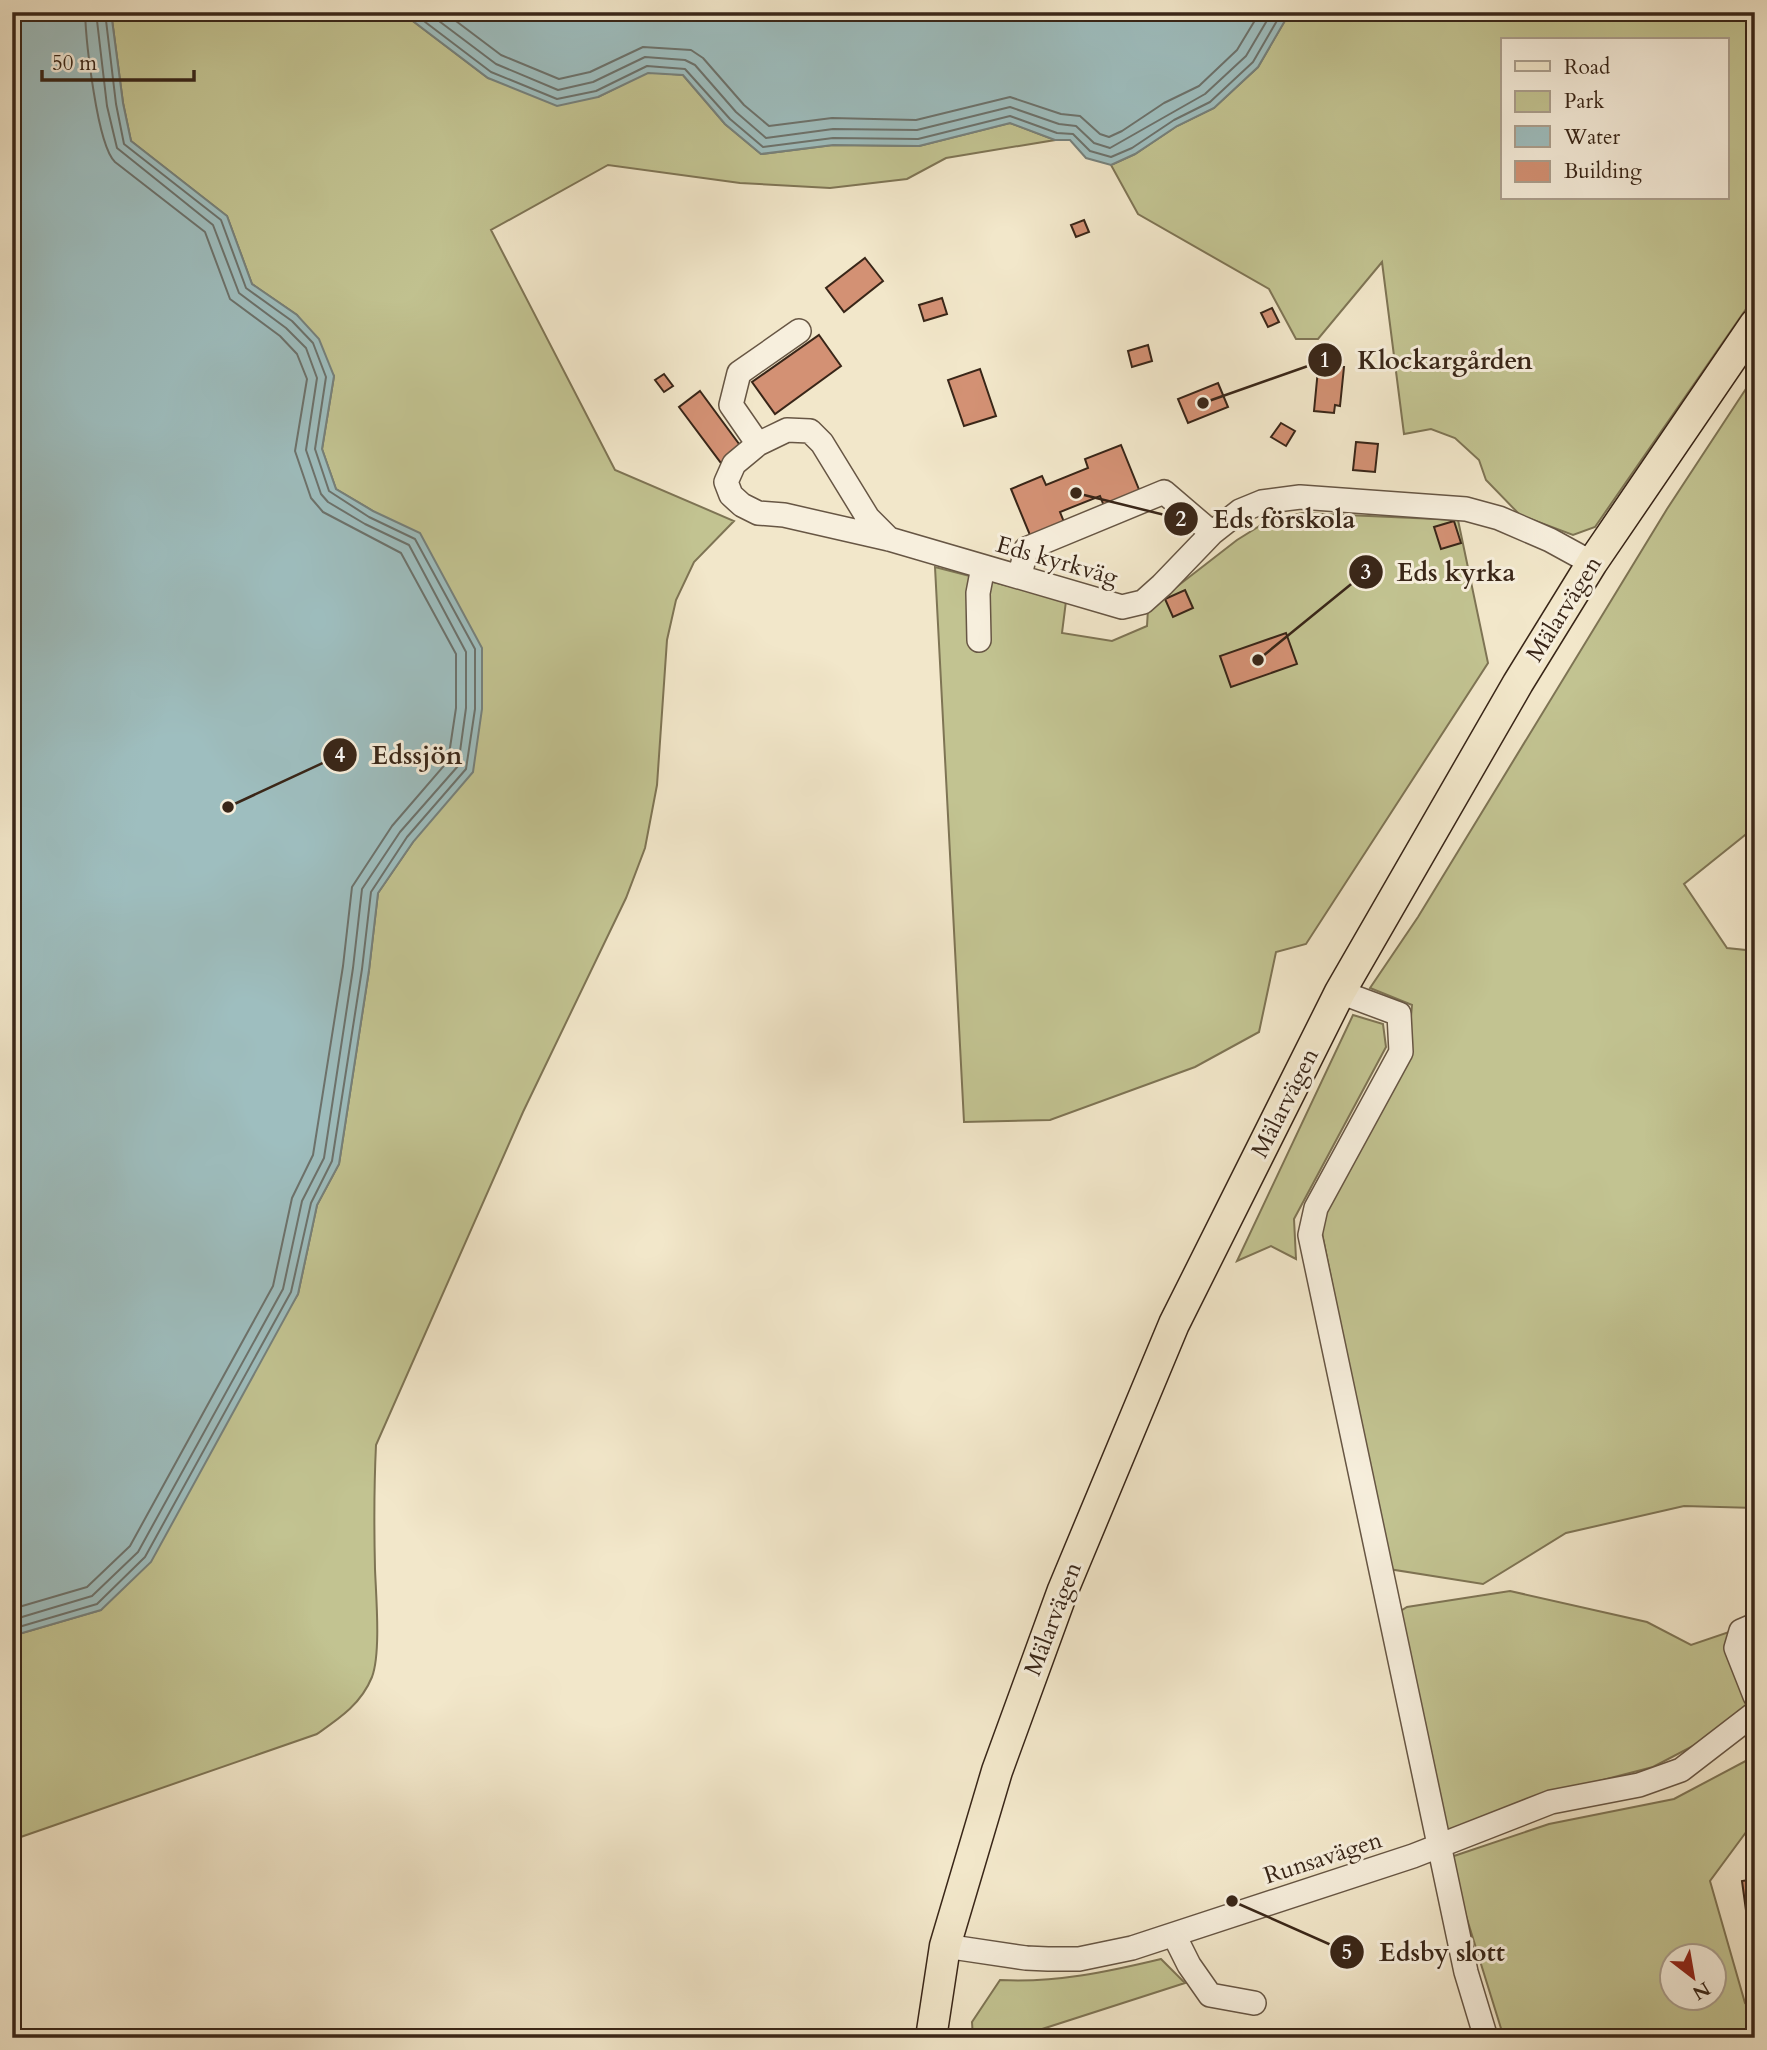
<svg xmlns="http://www.w3.org/2000/svg" width="1767" height="2050" font-family="Cardo,serif">
  <rect width="100%" height="100%" fill="#f2e7ca"/>
  <filter id="stains"><feTurbulence type="fractalNoise" baseFrequency=".00286" numOctaves="4"/><feColorMatrix values="0 0 0 0 .2 0 0 0 0 .09 0 0 0 0 .02 0 0 0 .5 -.17"/></filter>
  <radialGradient id="worn" r=".72"><stop offset=".6" stop-color="#630" stop-opacity="0"/><stop offset="1" stop-color="#630" stop-opacity=".3"/></radialGradient>
  <!-- green -->
  <path fill="#c2c391" stroke="#7e7454" stroke-width="2" fill-rule="evenodd" d="M111 12H401L488 78 598 97 648 72 683 75 725 124 761 154 833 145 919 146 1010 123 1055 140 946 158 907 179 830 188 740 183 608 165 491 230 615 470 734 521 694 562 676 600 667 640 657 785 645 848 626 898 523 1112 376 1445C374 1486 374 1527 375 1569 376 1596 381 1653 372 1677 361 1704 340 1718 317 1734L12 1840V1636L101 1610 298 1294 317 1205 339 1164 369 970 378 893 413 842 373 511 336 489 322 449 334 376 297 315 252 284 227 216 131 141 123 103Z
    M1290 12H1755V296L1595 527 1573 535 1520 515 1486 480 1479 460 1455 438 1431 429 1404 434 1382 262 1318 339H1296L1269 289 1138 214 1111 165 1135 154 1177 126 1214 108 1258 67ZM1503 40H1727V198H1503Z
    M1755 375V827L1684 884 1727 948 1755 951V1508L1684 1506 1566 1533 1483 1584 1389 1569 1320 1223 1408 1053 1412 1005 1370 988 1418 917 1667 509Z
    M1302 513 1458 520 1488 663 1306 944 1276 952 1259 1032 1195 1067 1050 1120 964 1122 935 567 1066 601 1062 633 1112 641 1147 626 1148 609 1237 540 1266 522Z
    M1353 1015 1383 1024 1386 1047 1294 1219 1296 1259 1271 1246 1237 1261Z
    M1510 1591 1647 1622 1691 1645 1729 1632 1750 1703 1714 1735 1653 1767 1560 1791 1442 1832 1399 1612 1407 1607Z
    M1755 1756V1820L1710 1881 1745 2003 1755 2014V2038H1504L1448 1858 1549 1824 1674 1799ZM1672 1955H1714V1997H1672Z
    M1161 1959 1185 1983 1036 2031 1038 2038H973L972 2022 1000 1980C1055 1983 1107 1972 1161 1959Z"/>
  <!-- water -->
  <path fill="#9ebebf" stroke="#76817c" stroke-width="2" d="M12 12H111L123 103 131 141 227 216 252 284 297 315 319 339 334 376 322 449 336 489 373 511 420 533 482 648V709L473 772 413 842 378 893 369 970 339 1164 317 1205 298 1294 151 1562 101 1610 12 1636Z
    M401 12H1290L1258 67 1214 108 1177 126 1135 154 1111 165 1086 158 1070 140H1055L1010 123 919 146 833 145 761 154 725 124 683 75 648 73 598 97 557 106 488 78Z"/>
  <g fill="none" stroke-linecap="round" stroke-linejoin="round">
    <!-- shore -->
    <path stroke="#6c726c" stroke-width="2" d="M412 12 491 72 557 99 596 91 647 66 685 69 730 119 763 147 833 138 918 139 1010 116 1057 133 1073 134 1090 151 1111 157 1132 148 1174 120 1210 102 1253 62 1282 12
      M427 12 496 64 558 90 593 82 645 57 685 60 695 65 736 112 766 138 833 129 917 130 1010 107 1059 124 1076 126 1094 143 1110 148 1205 94 1246 56 1272 12
      M444 12 501 55 559 79 590 72 643 47 691 50 703 58 744 105 769 126 832 118 916 120 1010 97 1061 114 1080 116 1100 134 1109 137 1122 131 1164 103 1199 86 1237 50 1260 12
      M12 1609 87 1587 130 1546 273 1286 292 1198 313 1155 343 966 352 887 392 826 448 761 456 708V654L401 553 323 512 311 498 295 451 307 379 297 354 280 336 230 299 205 232 115 162C97 145 86 41 85 12
      M12 1620 92 1596 138 1552 283 1289 302 1201 324 1158 353 968 362 889 400 832 458 766 466 708V652L409 545 365 524 328 502 321 494 306 450 317 378 306 348 286 328 239 293 213 225 117 148 107 106 96 12
      M12 1629 97 1604 145 1557 291 1292 311 1203 332 1161 362 969 371 892 407 837 466 769 475 709V649L415 539 369 517 329 491 315 449 326 377 313 343 292 321 246 288 221 220 124 144 116 104 105 12"/>
  </g>
  <!-- building -->
  <path fill="#d39174" stroke="#392618" stroke-width="2" d="M1084 220 1089 232 1076 237 1071 225Z
    M865 258 883 281 844 312 826 288Z
    M942 298 947 314 924 321 919 305Z
    M1272 308 1279 322 1268 327 1261 313Z
    M819 335 841 366 775 414 752 382Z
    M1148 345 1152 361 1132 367 1128 351Z
    M1319 359 1340 361 1339 367H1344L1340 406 1335 405 1334 413 1314 411Z
    M980 369 996 416 964 426 948 380Z
    M664 374 673 386 664 392 655 380Z
    M1218 383 1228 407 1188 423 1178 399Z
    M700 391 742 448 721 463 679 407Z
    M1281 423 1295 431 1286 446 1271 437Z
    M1356 442 1378 444 1375 472 1353 470Z
    M1121 445 1142 497 1106 511 1100 496 1060 512 1066 527 1032 540 1011 489 1042 476 1046 485 1088 468 1085 459Z
    M1454 521 1461 543 1441 549 1434 527Z
    M1185 590 1193 608 1173 617 1165 599Z
    M1286 633 1297 664 1231 687 1220 656Z
    M1755 1879V1924L1748 1925 1742 1881Z"/>
  <g fill="none" stroke-linecap="round" stroke-linejoin="round">
    <!-- minor casing -->
    <g stroke="#675644" stroke-width="26">
      <path id="minor" d="M758 444 731 405 739 373 799 331
        M889 539 868 518 822 443 810 431 787 430 758 444 734 464 726 482 731 495 742 505 758 513 784 515 889 539 1122 607 1143 602 1162 585 1212 533 1240 511 1262 502 1300 497 1466 509 1499 518 1550 540 1592 563
        M1020 576 1026 549 1164 492 1212 533
        M979 640 978 593 983 567
        M1340 992 1399 1014 1401 1052 1316 1208 1310 1235 1466 1972 1486 2038
        M1755 1625 1741 1631 1736 1648 1755 1696
        M1174 1935 1189 1965 1210 1995 1254 2003
        M945 1946 1026 1958 1048 1959H1079L1132 1948 1413 1856 1551 1802 1639 1785 1681 1770 1755 1713"/>
    </g>
    <!-- major casing -->
    <g stroke="#392618" stroke-width="33">
      <path id="major" d="M931 2038 945 1946 997 1771 1063 1590 1174 1324 1340 992 1518 683 1592 563 1755 324"/>
    </g>
    <!-- minor -->
    <use href="#minor" stroke="#f7efdd" stroke-width="23"/>
    <!-- major -->
    <use href="#major" stroke="#f2e7ca" stroke-width="30"/>
  </g>
  <g text-anchor="middle" dominant-baseline="central" stroke-width="6" stroke-linejoin="round" paint-order="stroke">
    <!-- street labels -->
    <g font-size="24" fill="#392618" stroke="#f7efdd">
      <text transform="translate(1057 561) rotate(16)">Eds kyrkväg</text>
      <text transform="translate(1564 609) rotate(-58)">Mälarvägen</text>
      <text transform="translate(1285 1103) rotate(-63)">Mälarvägen</text>
      <text transform="translate(1053 1619) rotate(-69)">Mälarvägen</text>
      <text transform="translate(1323 1858) rotate(-18)">Runsavägen</text>
    </g>
  </g>
  <!-- callouts -->
  <path fill="none" stroke="#392618" stroke-width="2.5" d="M1203 403L1325 360M1076 493L1181 519M1258 660L1366 572M228 807L340 755M1232 1901L1347 1952"/>
  <g fill="#392618" stroke="#f7efdd" stroke-width="2.5">
    <circle cx="1203" cy="403" r="7"/>
    <circle cx="1076" cy="493" r="7"/>
    <circle cx="1258" cy="660" r="7"/>
    <circle cx="228" cy="807" r="7"/>
    <circle cx="1232" cy="1901" r="7"/>
    <circle cx="1325" cy="360" r="18"/>
    <circle cx="1181" cy="519" r="18"/>
    <circle cx="1366" cy="572" r="18"/>
    <circle cx="340" cy="755" r="18"/>
    <circle cx="1347" cy="1952" r="18"/>
  </g>
  <g font-size="21" text-anchor="middle" font-weight="bold" fill="#fff">
    <text x="1325" y="367">1</text>
    <text x="1181" y="526">2</text>
    <text x="1366" y="579">3</text>
    <text x="340" y="762">4</text>
    <text x="1347" y="1959">5</text>
  </g>
  <g font-size="26" text-anchor="middle" font-weight="bold" fill="#392618" stroke="#f7efdd" stroke-width="6" stroke-linejoin="round" paint-order="stroke">
    <text x="1445" y="369">Klockargården</text>
    <text x="1284" y="528">Eds förskola</text>
    <text x="1456" y="581">Eds kyrka</text>
    <text x="417" y="764">Edssjön</text>
    <text x="1442" y="1961">Edsby slott</text>
  </g>
  <!-- margin -->
  <rect width="1767" height="2050" fill="none" stroke="#f2e7ca" stroke-width="42"/>
  <rect x="14" y="14" width="1739" height="2022" fill="none" stroke="#392618" stroke-width="3.5"/>
  <rect x="21" y="21" width="1725" height="2008" fill="none" stroke="#392618" stroke-width="2"/>
  <!-- legend -->
  <rect x="1501" y="38" width="228" height="161" fill="#f7efdd" stroke="#ab9f8e" stroke-width="2"/>
  <rect x="1515" y="61" width="35" height="10" fill="#f2e7ca" stroke="#ab9f8e" stroke-width="2"/>
  <text x="1564" y="74" font-size="21" fill="#392618">Road</text>
  <rect x="1515" y="91" width="35" height="21" fill="#c2c391" stroke="#ab9f8e" stroke-width="2"/>
  <text x="1564" y="108" font-size="21" fill="#392618">Park</text>
  <rect x="1515" y="126" width="35" height="21" fill="#9ebebf" stroke="#ab9f8e" stroke-width="2"/>
  <text x="1564" y="144" font-size="21" fill="#392618">Water</text>
  <rect x="1515" y="161" width="35" height="21" fill="#d39174" stroke="#ab9f8e" stroke-width="2"/>
  <text x="1564" y="178" font-size="21" fill="#392618">Building</text>
  <!-- north arrow -->
  <g transform="translate(1693 1977) rotate(149)"><circle r="33" fill="#f7efdd" stroke="#ab9f8e" stroke-width="2"/>
  <path d="M0-5L12 26L0 18L-12 26Z" fill="#8f2418"/>
  <text y="-10" font-size="19" font-weight="bold" text-anchor="middle" fill="#392618">N</text>
  </g>
  <!-- scale -->
  <path d="M42 70v10h152v-10" fill="none" stroke="#392618" stroke-width="3.5"/>
  <text x="52" y="70" font-size="21" fill="#392618" stroke="#f7efdd" stroke-width="5" paint-order="stroke">50 m</text>
  <rect width="100%" height="100%" filter="url(#stains)"/>
  <rect width="100%" height="100%" fill="url(#worn)"/>
</svg>
